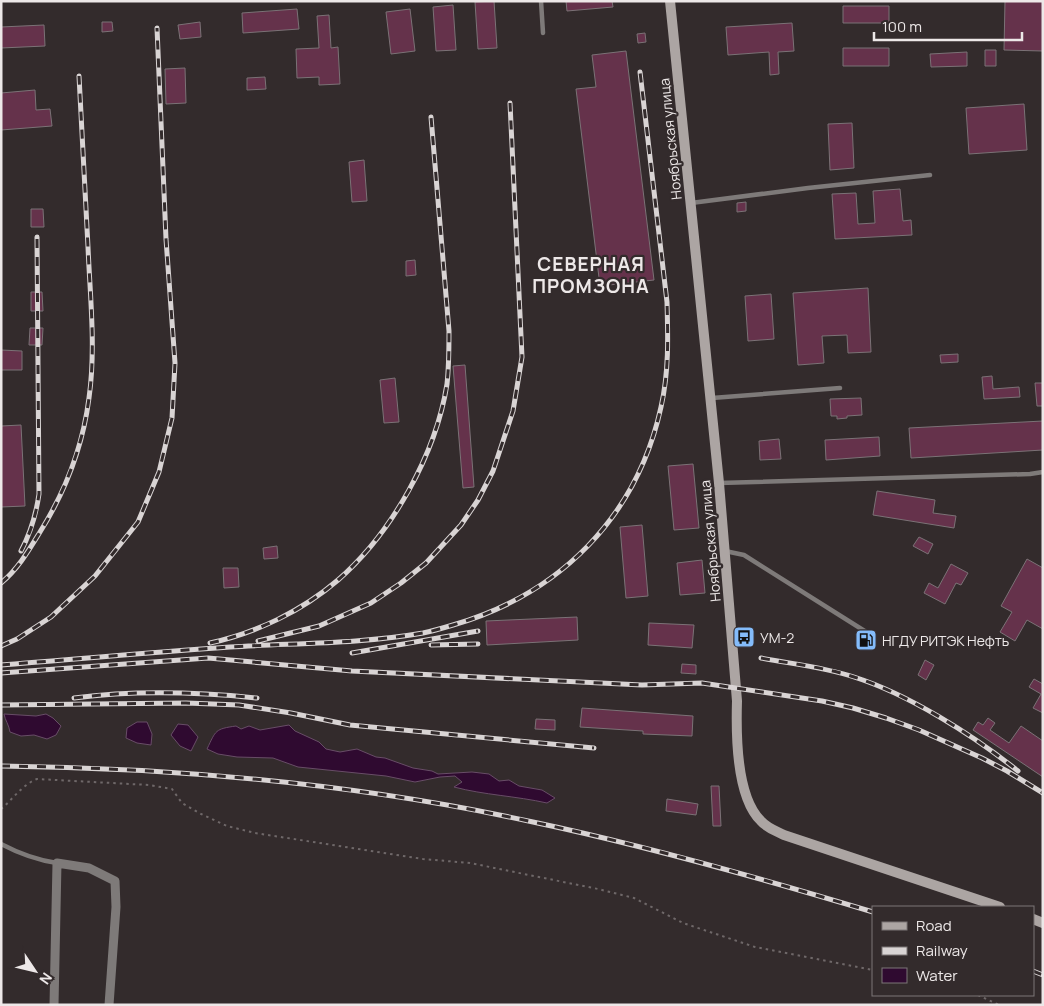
<svg xmlns="http://www.w3.org/2000/svg" width="1044" height="1006" font-family="Manrope,sans-serif">
  <rect width="100%" height="100%" fill="#332b2c"/>
  <!-- water -->
  <path fill="#2f0a30" stroke="#684d67" d="M4 714 36 716 46 714 53 718 61 726 56 735 47 739 34 735 21 736 10 732C9 725 5 720 4 714Z
    M137 722H147L152 734 151 745 137 743 126 738 127 728Z
    M178 724 188 725 198 737 191 751 180 746 171 735Z
    M289 725 295 731 319 742 326 749 340 752 357 749 376 757 385 758 413 768 432 771 438 774 472 772 489 774 499 781 509 780 519 786 542 790 555 798 547 803C516 796 484 795 454 787L462 782 455 776 440 777 415 782 386 776 298 767 273 758 237 757 218 754 207 749C216 730 215 729 236 726L241 729 249 726 260 730Z"/>
  <!-- building -->
  <path fill="#65324b" stroke="#7b7276" d="M494 1 497 48 478 49 475 2Z
    M566 1H612L613 7 567 11Z
    M1005 1H1043V51L1004 50Z
    M453 5 456 50 436 51 433 7Z
    M843 6H889V23H843Z
    M297 9 299 29 243 33 242 13Z
    M410 9 415 51 391 54 386 12Z
    M329 15 331 48 338 47 340 84 319 85V77L297 78 296 49 319 48 317 16Z
    M102 22H112L113 31 102 32Z
    M200 22 201 37 180 39 178 25Z
    M792 23 794 51 778 52 779 74 770 75 769 52 728 55 726 27Z
    M44 25 45 46 1 48V27Z
    M645 33 646 42 638 43 637 34Z
    M843 48H889V66H843Z
    M985 50H996V66H985Z
    M626 51 654 280 600 286 576 89 596 87 592 55Z
    M967 52V66L931 67 930 54Z
    M185 68 186 103 166 104 165 69Z
    M265 77 266 89 247 90V78Z
    M35 90 36 110 50 109 52 126 1 130V93Z
    M1024 104 1027 150 969 154 966 108Z
    M852 123 854 168 830 170 828 124Z
    M364 160 367 201 352 202 349 162Z
    M900 189 903 221 911 220 912 235 835 239 832 194 856 193 858 224 875 223 873 191Z
    M746 202V211L737 212V203Z
    M31 209H43L44 227H31Z
    M415 260 416 275 406 276V261Z
    M868 288 871 352 848 353 847 335 822 336 824 363 798 365 793 293Z
    M31 292H42L43 311H31Z
    M771 294 774 339 748 341 745 296Z
    M30 328H43L42 345H29Z
    M1 350 22 351V370H1Z
    M958 354V362L941 363 940 355Z
    M465 365 474 487 463 488 453 366Z
    M992 376 993 389 1019 387 1020 397 984 399 982 377Z
    M395 378 399 422 384 423 380 380Z
    M1035 383H1043V406H1037Z
    M861 398 862 415 847 416V418L837 419V416H831L830 399Z
    M1043 421V450L911 458 909 428Z
    M21 425 25 506 1 507V426Z
    M879 437 880 456 826 460 825 440Z
    M779 439 781 459 760 460 759 441Z
    M693 464 699 528 674 530 668 466Z
    M877 491 935 500 933 513 956 516 954 528 873 515Z
    M642 525 648 596 626 598 620 527Z
    M919 537 933 544 928 554 913 546Z
    M277 546 278 558 264 559 263 548Z
    M1027 559 1043 568V629L1027 620 1015 641 1000 632 1012 612 1001 606Z
    M702 560 705 593 680 595 677 563Z
    M951 564 968 573 961 585 956 583 945 604 924 593 929 583 938 588Z
    M223 568H238L239 587 224 588Z
    M577 617 578 640 487 645 486 621Z
    M649 623 694 625 692 648 648 645Z
    M925 660 934 665 926 680 918 675Z
    M682 664 696 665V674L681 673Z
    M1034 679 1043 684V713L1033 708 1041 694 1029 687Z
    M582 708 693 716 692 736 643 734V731L580 727Z
    M988 718 995 723 990 730 1009 743 1021 726 1043 741V777L973 730 978 722 983 725Z
    M536 719 555 720V730L535 729Z
    M711 786H719L721 826H713Z
    M667 799 698 804 696 815 666 811Z"/>
  <g fill="none" stroke-linecap="round" stroke-linejoin="round">
    <!-- path -->
    <path stroke="#6f6869" stroke-width="2" stroke-dasharray="2.5 4" stroke-linecap="butt" d="M1 809C13 799 22 785 37 779L149 785 172 789 182 803 201 814 227 826 255 833 423 859 470 863 598 889 634 898 683 923 755 947 873 970
      M978 995 999 1005"/>
    <!-- lane -->
    <path stroke="#7e7a79" stroke-width="4.5" d="M541 1 543 33
      M691 203 808 188 930 175
      M712 398 840 388
      M719 483 1030 474 1043 472
      M725 551 744 555 871 635
      M1 844C20 854 36 860 57 863"/>
    <!-- street -->
    <path stroke="#7e7a79" stroke-width="9" d="M54 1005 57 863 89 868 115 881 116 907 109 1005"/>
    <!-- secondary -->
    <path stroke="#aca5a3" stroke-width="10" d="M670 1 719 483 737 701C736 733 736 797 761 821 767 828 776 831 784 835L1000 907
      M1033 919 1043 923"/>
    <!-- rail casing -->
    <g stroke="#d9d4d4" stroke-width="5">
      <path id="rail" d="M21 551C31 532 36 515 39 494L37 237
        M1 583C18 569 29 550 40 532 65 492 83 445 89 398 96 348 90 296 88 247 85 190 82 133 79 76
        M258 641 319 626 371 603 401 583 426 563 461 525 478 500 493 471 513 411 522 357 510 103
        M210 643C256 633 302 611 338 580 392 533 436 454 447 384 449 366 449 348 449 331L431 117
        M431 645 478 644
        M1 646 17 639 51 617 95 576 138 522 159 472 172 418 175 363 166 239 157 28
        M352 653 478 631
        M761 658C792 664 824 667 854 677 908 694 973 735 1018 771
        M1 665C77 659 154 652 230 647 294 643 360 644 423 633 433 631 443 628 453 625 560 594 637 517 661 407 669 372 668 337 667 302L640 72
        M1 673 208 658 352 671 642 685 702 683 822 701 853 708 886 718 919 730 982 758 1007 771 1043 793
        M74 698C135 690 197 692 257 698
        M1 705 186 703 239 705 291 713 350 725 594 748
        M1 766C179 768 359 784 533 822 647 846 760 878 873 912
        M1033 971 1043 975"/>
    </g>
    <!-- rail -->
    <use href="#rail" stroke="#332b2c" stroke-width="3" stroke-dasharray="9" stroke-linecap="butt"/>
  </g>
  <!-- icons -->
  <defs>
    <g id="bus-square" transform="scale(1.125)"><rect x="-9" y="-9" width="18" height="18" rx="4" fill="#84bcfb" stroke="#332b2c"/><path d="M-5-6H5V4H4V6H2V4H-2V6H-4V4H-5ZM-3.5-4V0h7V-4ZM-3.5 1.2v1.5H-2V1.2ZM2 1.2v1.5H3.5V1.2Z" fill="#111"/></g>
    <g id="fuel-square" transform="scale(1.125)"><rect x="-9" y="-9" width="18" height="18" rx="4" fill="#84bcfb" stroke="#332b2c"/><path d="M-5.5-6h7V0h2V4h1.3V-2.5L3-4.5l.8-.8L6-3V5H2.5V1h-1V6h-7ZM-4.2-4.7v3.2H.2V-4.7Z" fill="#111"/></g>
  </defs>
  <g fill-rule="evenodd">
    <use href="#bus-square" x="744" y="637"/>
    <use href="#fuel-square" x="866" y="640"/>
  </g>
  <g text-anchor="middle" dominant-baseline="central" stroke-width="4.5" stroke-linejoin="round" paint-order="stroke">
    <!-- street labels -->
    <g font-size="14" fill="#ede8e8" stroke="#332b2c">
      <text transform="translate(670 139) rotate(-96)">Ноябрьская улица</text>
      <text transform="translate(710 541) rotate(-95)">Ноябрьская улица</text>
    </g>
    <!-- poi labels -->
    <g font-size="14" fill="#ede8e8" stroke="#332b2c" text-anchor="start">
      <text x="760" y="637">УМ-2</text>
      <text x="882" y="640">НГДУ РИТЭК Нефть</text>
    </g>
    <!-- district labels -->
    <g font-size="19" font-weight="bold" letter-spacing="1" fill="#ede8e8" stroke="#332b2c">
      <text x="591" y="264">СЕВЕРНАЯ<tspan x="591" dy="22">ПРОМЗОНА</tspan></text>
    </g>
  </g>
  <!-- border -->
  <rect width="1044" height="1006" fill="none" stroke="#ede8e8" stroke-width="5"/>
  <!-- legend -->
  <rect x="872" y="906" width="162" height="90" fill="#332b2c" stroke="#7d7777"/>
  <rect x="882" y="922" width="25" height="8" fill="#aca5a3" stroke="#7d7777"/>
  <text x="916" y="931" font-size="15" fill="#ede8e8">Road</text>
  <rect x="882" y="947" width="25" height="8" fill="#d9d4d4" stroke="#7d7777"/>
  <text x="916" y="956" font-size="15" fill="#ede8e8">Railway</text>
  <rect x="882" y="968" width="25" height="15" fill="#2f0a30" stroke="#7d7777"/>
  <text x="916" y="981" font-size="15" fill="#ede8e8">Water</text>
  <!-- north arrow -->
  <g transform="translate(35 971) rotate(125)" stroke="#332b2c" stroke-width="4" paint-order="stroke">
  <path d="M0-4L9 19L0 12L-9 19Z" fill="#ede8e8"/>
  <text y="-8" font-size="14" font-weight="bold" text-anchor="middle" fill="#ede8e8">N</text>
  </g>
  <!-- scale -->
  <path d="M874 32v8h148v-8" fill="none" stroke="#ede8e8" stroke-width="2.5"/>
  <text x="882" y="32" font-size="15" fill="#ede8e8" stroke="#332b2c" stroke-width="4" paint-order="stroke">100 m</text>
</svg>
